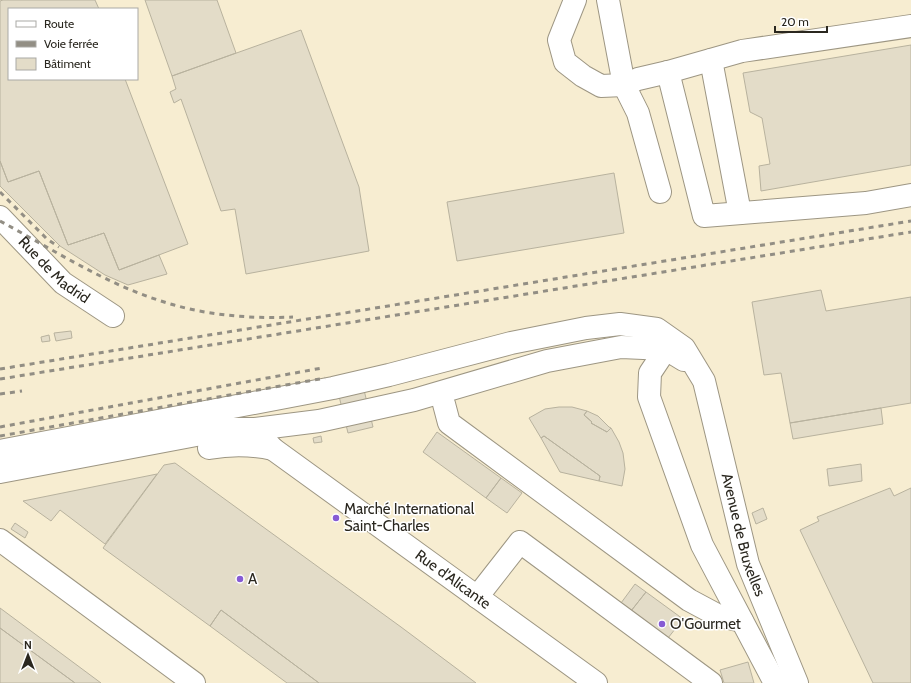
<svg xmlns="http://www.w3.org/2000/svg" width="911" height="683" font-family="Cabin,sans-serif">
  <rect width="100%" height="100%" fill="#fefaed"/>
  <!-- built -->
  <path fill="#f7edd1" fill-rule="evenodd" d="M0 0H911V683H0ZM9 9H137V79H9Z"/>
  <!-- building -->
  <path fill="#e3dcc8" stroke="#b8b29e" d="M3 0H95L99 9H9V79H125L188 244 119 270 104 233 68 245 39 171 8 182 0 161V1Z
    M145 0H217L236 53 172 76Z
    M301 30 359 187 369 251 246 274 235 209 221 211 181 99 174 103 170 92 176 89 172 76Z
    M911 45V165L761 191 759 166 770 164 762 118 750 112 743 73Z
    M0 161 8 182 39 171 68 245 104 233 119 270 159 255 167 274 128 285 105 275 60 246 0 186Z
    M614 173 624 233 457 261 447 202Z
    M821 290 826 311 911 297V403L790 423 781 373 764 375 752 302Z
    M71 331 72 338 56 341 54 333Z
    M49 335 50 341 42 342 41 337Z
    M364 390 373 427 348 433 339 396Z
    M559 407H572L587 411 584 415 592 422 591 423 607 432 611 428 619 442 623 453 625 469 622 486 599 481 600 476 544 436 541 438 529 418 545 409Z
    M881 408 883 424 793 439 790 423Z
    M587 411 598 416 609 427 611 428 607 432 591 423 592 422 584 415Z
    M437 432 501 478 486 498 423 452Z
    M321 436 322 442 314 443 313 438Z
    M544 436 600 476 599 481 560 472 541 438Z
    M175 463 401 627 476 683H319L221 610 210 626 103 548 164 465Z
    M861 464 862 481 829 486 827 469Z
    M157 474 105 544 60 510 51 521 23 501Z
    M501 478 522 493 507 513 486 498Z
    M890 488 894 496 911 488V683H873L800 530 819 521 817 517Z
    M763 508 767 519 756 524 752 513Z
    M15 523 28 532 25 538 11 529Z
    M635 584 646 592 631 611 621 603Z
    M646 592 683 619 668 638 631 611Z
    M0 608 101 683H75L0 628Z
    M221 610 319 683H287L210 626Z
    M0 628 75 683H0Z
    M748 662 754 683H724L720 670Z"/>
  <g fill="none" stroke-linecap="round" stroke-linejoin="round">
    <!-- minor casing -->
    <g stroke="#9d9683" stroke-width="24">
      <g id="minor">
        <path d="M575 0 559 40 565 62 583 76 601 86 624 85 638 79 668 72 742 51 911 26"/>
        <path d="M608 0 624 85 638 113 660 192"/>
        <path d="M711 60 740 213"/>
        <path d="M668 72 704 216 866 203 911 195"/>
        <path id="s1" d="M0 217 63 283 113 316"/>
        <path d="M666 349 650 373 649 397 702 545 775 683"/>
        <path d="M444 404 449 423 689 600 717 615 742 621"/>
        <path id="s2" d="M255 429 273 449 596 683"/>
        <path d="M209 448C231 444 250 444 273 449"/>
        <path id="s3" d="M0 451 333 388 389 375 511 343 586 328 620 324 657 329 684 348 704 381 748 564 797 683"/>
        <path d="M0 472 228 429H255L319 421 414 400 547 361 621 347 666 349 684 360"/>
        <path d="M0 540 194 683"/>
        <path d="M477 597 520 542 711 683"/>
      </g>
    </g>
    <!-- minor -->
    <use href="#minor" stroke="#fff" stroke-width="22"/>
    <!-- rail -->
    <path stroke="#928e84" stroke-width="3" stroke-dasharray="5 5" stroke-linecap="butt" d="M0 192 47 239 59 247
      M0 221C52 249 104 283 161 301 203 315 248 319 293 317
      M0 369 911 221
      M0 379 911 232
      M0 394 22 391
      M0 427 322 368
      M0 436 325 378"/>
  </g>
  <!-- markers -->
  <g fill="#865bd4" stroke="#fff" stroke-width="1.5">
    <circle cx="336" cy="518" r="4"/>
    <circle cx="240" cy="579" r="4"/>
    <circle cx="662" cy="624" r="4"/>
  </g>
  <g text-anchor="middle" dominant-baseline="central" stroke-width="3" stroke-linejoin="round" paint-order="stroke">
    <!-- street labels -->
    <g font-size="15" fill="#2a271f" stroke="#fff">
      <text stroke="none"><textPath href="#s1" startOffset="76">Rue de Madrid</textPath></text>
      <text stroke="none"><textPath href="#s3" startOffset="901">Avenue de Bruxelles</textPath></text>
      <text stroke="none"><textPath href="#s2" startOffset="249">Rue d'Alicante</textPath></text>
    </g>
    <!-- poi labels -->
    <g font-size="15" fill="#2a271f" stroke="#fff" text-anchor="start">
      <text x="344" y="509">Marché International<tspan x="344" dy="17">Saint-Charles</tspan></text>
      <text x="248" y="579">A</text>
      <text x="670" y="624">O'Gourmet</text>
    </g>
  </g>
  <!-- legend -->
  <rect x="8" y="8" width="130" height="72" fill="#ffffff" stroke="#aaa9a5"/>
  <rect x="16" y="21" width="20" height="6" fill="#ffffff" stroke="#aaa9a5"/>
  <text x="44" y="28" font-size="12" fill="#2a271f">Route</text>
  <rect x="16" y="41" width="20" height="6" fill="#928e84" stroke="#aaa9a5"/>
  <text x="44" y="48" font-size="12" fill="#2a271f">Voie ferrée</text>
  <rect x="16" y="58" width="20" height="12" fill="#e3dcc8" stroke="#aaa9a5"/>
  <text x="44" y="68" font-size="12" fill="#2a271f">Bâtiment</text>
  <!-- north arrow -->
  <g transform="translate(28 655)" stroke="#ffffff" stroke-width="3" paint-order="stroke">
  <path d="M0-3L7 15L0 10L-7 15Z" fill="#2a271f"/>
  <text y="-6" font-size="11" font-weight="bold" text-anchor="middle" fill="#2a271f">N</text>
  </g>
  <!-- scale -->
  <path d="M775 26v6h52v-6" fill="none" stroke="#2a271f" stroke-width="2"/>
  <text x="781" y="26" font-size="12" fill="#2a271f" stroke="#ffffff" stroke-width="3" paint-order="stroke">20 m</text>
</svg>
